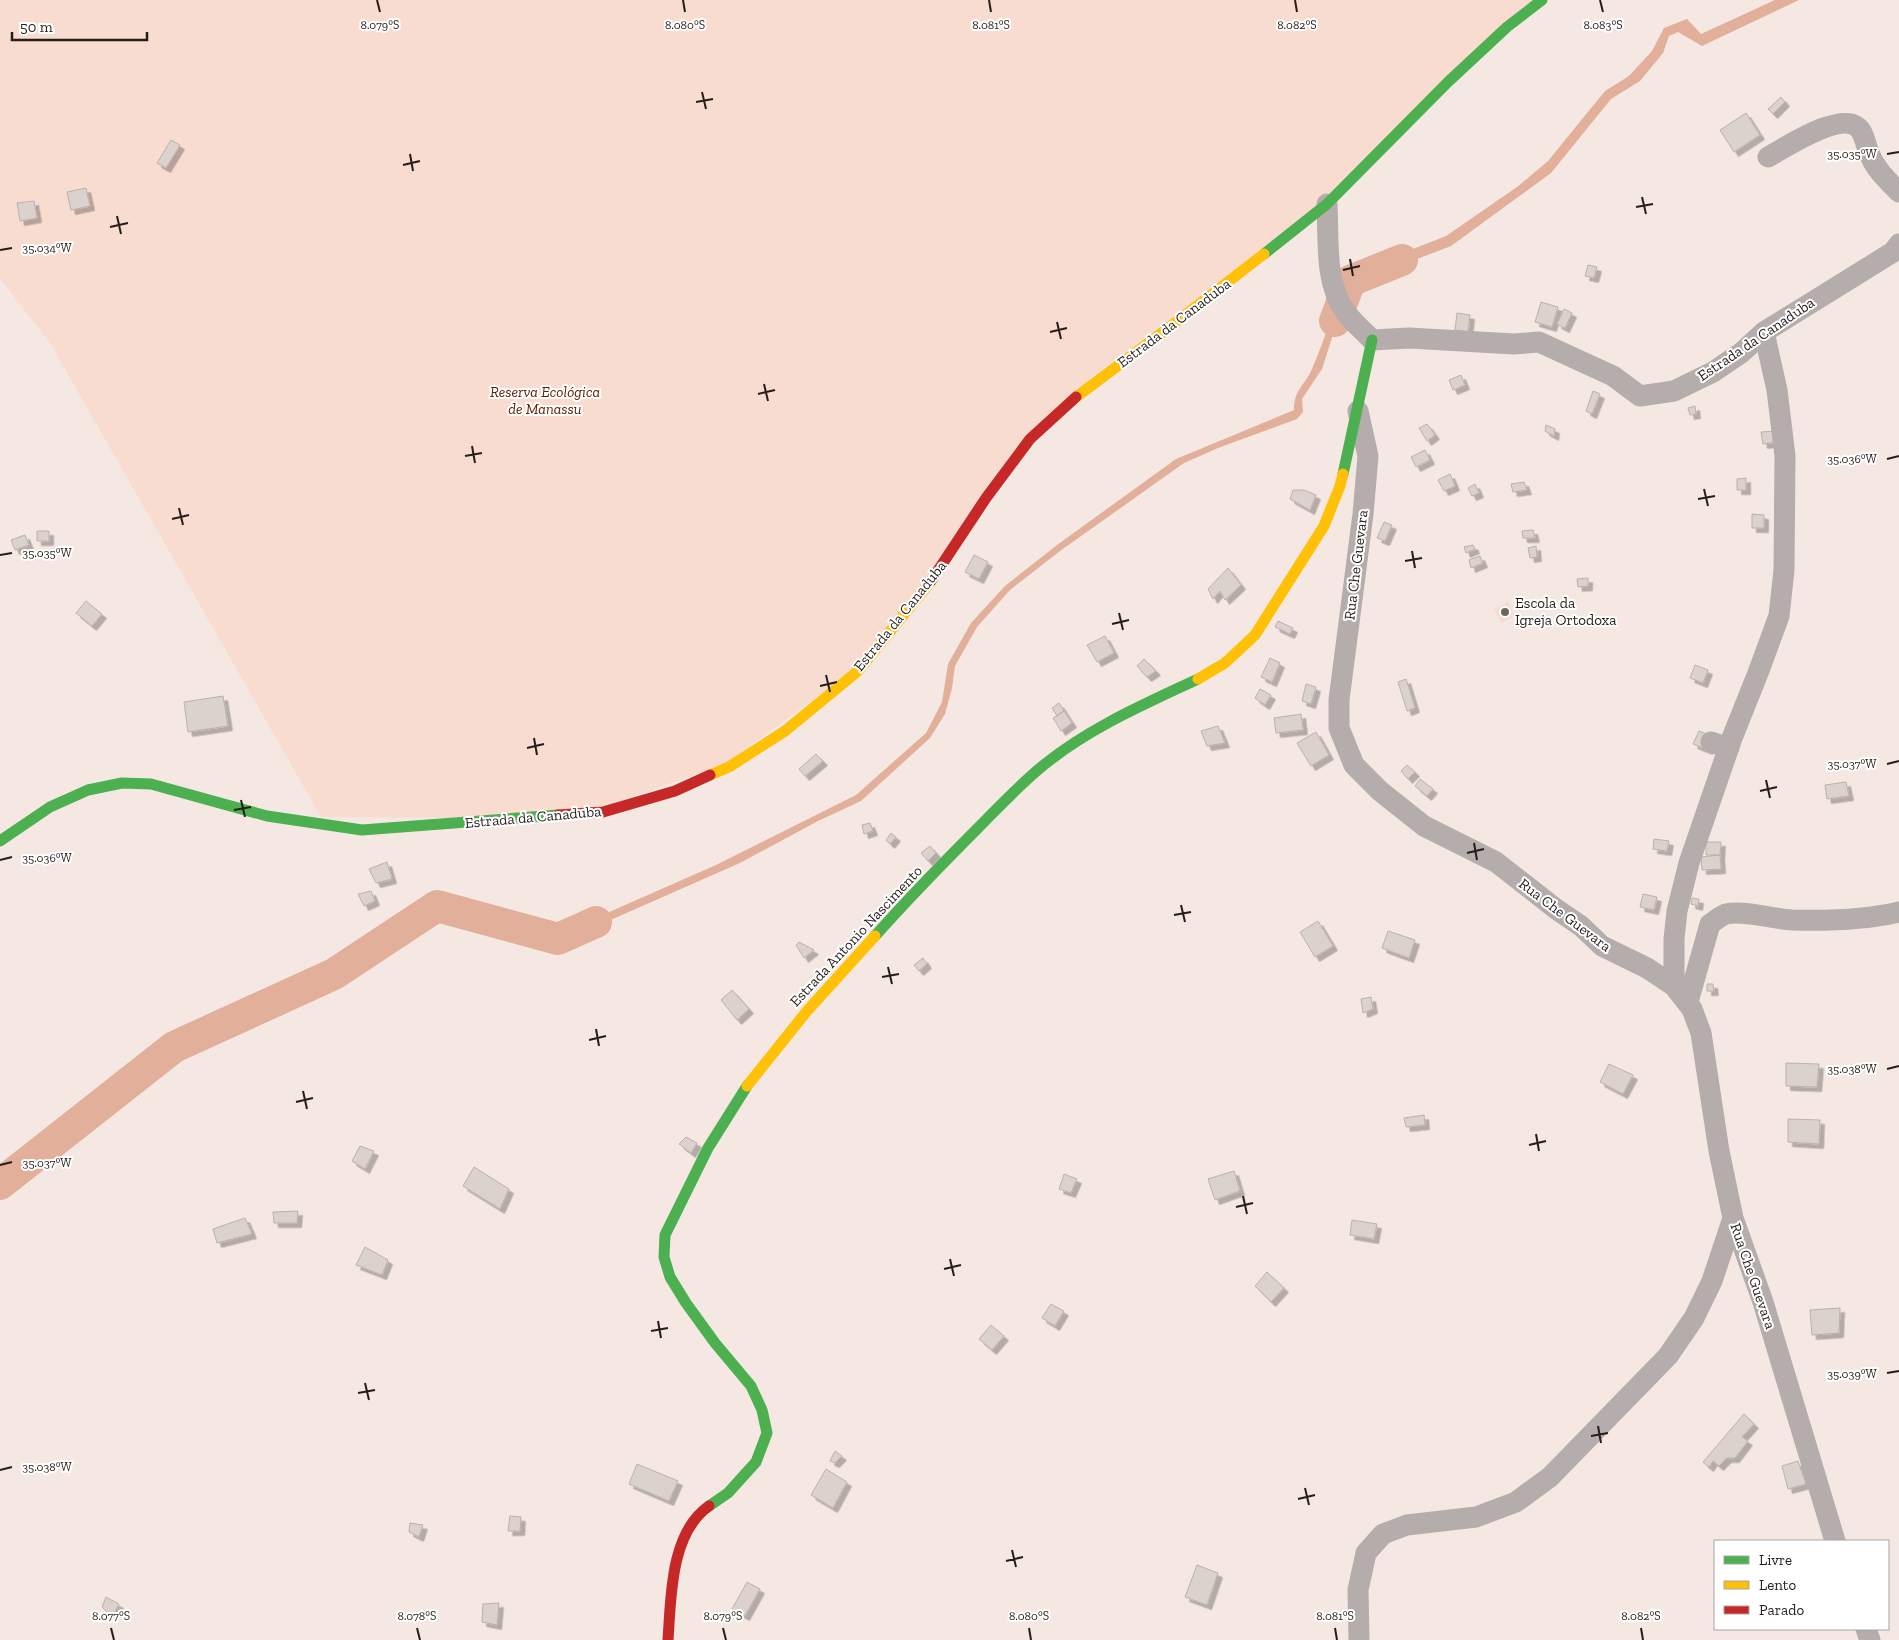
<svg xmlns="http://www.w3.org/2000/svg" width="1899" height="1640" font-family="'Zilla Slab',serif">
  <defs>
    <filter id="shadow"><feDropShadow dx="4.5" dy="4.5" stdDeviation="0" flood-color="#0004"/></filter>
  </defs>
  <rect width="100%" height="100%" fill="#f5e8e3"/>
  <!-- built -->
  <path fill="#f3dcd3" d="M1508 602 1515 616 1501 623 1494 609Z"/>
  <!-- green -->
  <path fill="#f9dcd0" d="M0 0H1536L1323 204 1076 389 852 671 725 764 603 807 468 818 321 817 50 343 0 279Z"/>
  <!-- water -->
  <path fill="#e1af9a" d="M1775 0H1799L1702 46 1678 32 1669 36 1663 53 1640 81 1611 99 1551 173 1451 246 1412 261 1364 284 1360 270 1446 236 1517 187 1548 161 1605 91 1629 76 1652 51 1664 28 1687 19 1701 34Z
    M1351 272V288L1339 316 1322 369 1302 399 1303 412 1297 419 1218 448 1184 463 1060 551 1010 590 977 627 955 666 952 688 945 714 930 738 861 801 818 821 740 863 556 944 557 935 716 865 856 795 926 733 942 702 948 664 971 623 1005 586 1057 545 1176 459 1294 410C1294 389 1304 387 1312 369 1326 337 1335 303 1351 272Z"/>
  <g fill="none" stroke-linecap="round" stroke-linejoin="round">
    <!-- river -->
    <path stroke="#e1af9a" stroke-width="32" d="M1335 321 1350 281 1402 260
      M0 1184 174 1047 334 974 437 906 558 939 596 922"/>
  </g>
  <!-- building -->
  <path fill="#dbd1cd" stroke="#bbb0ad" filter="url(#shadow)" d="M1781 97 1785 102 1773 114 1768 109Z
    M1746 113 1760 135 1734 152 1720 130Z
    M171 140 180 145 166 168 157 163Z
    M86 188 90 206 71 210 67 192Z
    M34 201 37 218 20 221 17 203Z
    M1588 265 1597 267 1594 278 1585 276Z
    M1541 302 1558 307 1552 327 1535 322Z
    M1564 309 1572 313 1565 328 1557 324Z
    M1457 313 1470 315 1468 332 1455 330Z
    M1461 375 1465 385 1453 390 1449 380Z
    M1593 391 1600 394 1592 414 1586 411Z
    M1695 406 1696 414 1690 415 1688 408Z
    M1427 424 1435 435 1427 441 1419 428Z
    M1546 425 1555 429 1554 436 1545 431Z
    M1776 431 1778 442 1763 444 1761 432Z
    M1425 450 1430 460 1416 467 1411 457Z
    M1450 474 1455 486 1444 491 1438 480Z
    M1746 478V490H1737V479Z
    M1524 482 1527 490 1513 492 1511 484Z
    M1475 484 1479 493 1472 496 1468 488Z
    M1293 490H1304L1316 495 1310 510 1290 499Z
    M1752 514 1764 515V528H1752Z
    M1384 522 1392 525 1385 541 1377 538Z
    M1533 530 1535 538H1523L1522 531Z
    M37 531H49V541H37Z
    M25 535 29 545 15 550 11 540Z
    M1473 545 1475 549 1466 553 1464 547Z
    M1536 546 1537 557 1530 558 1528 548Z
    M974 555 988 562 979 579 965 572Z
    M1480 556 1483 563 1471 568 1469 560Z
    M1228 568 1241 585 1225 600 1220 591 1213 599 1208 589Z
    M1588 578V586L1578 587 1577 579Z
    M86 601 102 614 92 626 76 613Z
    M1278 621 1293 628 1290 634 1275 627Z
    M1105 636 1114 653 1097 662 1087 645Z
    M1270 658 1280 663 1272 682 1261 677Z
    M1144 659 1156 671 1147 677 1137 666Z
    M1695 665 1708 670 1703 683 1690 678Z
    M1406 679 1415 708 1407 711 1398 682Z
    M1306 684 1316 687 1311 704 1302 701Z
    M1260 689 1271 695 1265 705 1255 698Z
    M223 696 228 726 188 732 184 702Z
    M1059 703 1064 711 1057 716 1052 708Z
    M1064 711 1072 723 1061 731 1053 718Z
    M1301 714 1303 730 1276 733 1274 718Z
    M1218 726 1225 743 1207 746 1201 731Z
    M1699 731 1714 737 1708 750 1693 744Z
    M1316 732 1329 755 1311 766 1297 743Z
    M816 754 823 761 805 776 799 769Z
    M1407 765 1415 772 1408 779 1401 771Z
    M1420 779 1433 789 1427 796 1415 786Z
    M1846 782 1849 796 1827 799 1825 785Z
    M870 823 873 831 864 834 862 825Z
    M891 833 896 837 890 844 886 840Z
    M1654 839 1669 841 1667 851 1653 849Z
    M1706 842H1721L1720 855H1706Z
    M930 846 936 853 928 861 921 853Z
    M1720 855 1721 869 1702 870 1701 857Z
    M387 862 392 879 376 883 369 869Z
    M371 891 375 901 364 906 358 894Z
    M1643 894 1657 897 1654 910 1640 907Z
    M1692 898 1699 899 1698 906 1691 904Z
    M1318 921 1333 946 1315 957 1300 932Z
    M1388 931 1415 940 1409 958 1382 948Z
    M799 942 814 950 804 958 796 945Z
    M923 958 927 964 919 971 914 965Z
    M1707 984H1713L1714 991H1707Z
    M732 990 749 1009 737 1020 721 1000Z
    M1371 997 1373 1009 1363 1013 1361 999Z
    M1786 1063 1819 1064 1817 1087 1786 1086Z
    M1609 1064 1633 1075 1623 1094 1600 1082Z
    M1424 1115 1425 1125 1406 1127 1404 1118Z
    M1788 1119 1820 1120 1819 1144 1788 1142Z
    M686 1137 697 1143 691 1153 679 1144Z
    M360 1146 374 1151 365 1169 352 1161Z
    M474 1167 509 1189 500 1209 463 1186Z
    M1234 1171 1240 1191 1215 1200 1208 1179Z
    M1064 1174 1077 1179 1071 1193 1059 1189Z
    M298 1211 297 1223H274L273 1212Z
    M245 1218 252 1234 217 1243 213 1229Z
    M1352 1220 1377 1224 1374 1239 1350 1235Z
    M365 1247 388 1260 382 1275 356 1265Z
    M1267 1272 1284 1288 1271 1302 1255 1286Z
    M1051 1304 1064 1311 1055 1326 1042 1318Z
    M1840 1308 1839 1333 1812 1335 1810 1310Z
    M991 1325 1004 1336 992 1350 979 1339Z
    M1744 1414 1754 1424 1742 1437 1748 1441 1735 1458H1727L1719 1466 1713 1461 1709 1467 1703 1462Z
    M835 1451 842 1456 835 1463 830 1461Z
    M1798 1461 1806 1484 1788 1489 1782 1466Z
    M637 1464 678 1481 669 1501 629 1484Z
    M826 1469 847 1482 833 1508 811 1495Z
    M510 1516 521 1517 520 1531H508Z
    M410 1523 423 1525 419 1537 409 1532Z
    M1197 1565 1218 1573 1207 1605 1185 1597Z
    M747 1582 760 1589 745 1616 732 1609Z
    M106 1597 119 1604 112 1617 102 1607Z
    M499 1603 497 1625 482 1622 483 1604Z"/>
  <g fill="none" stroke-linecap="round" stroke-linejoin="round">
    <!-- street -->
    <path stroke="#b4adac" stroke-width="21" d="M1768 157C1786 147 1846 107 1861 131 1865 138 1866 145 1869 153 1875 169 1887 180 1899 192
      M1327 204C1329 238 1324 282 1345 311 1352 322 1363 330 1372 340L1409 338 1514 344 1539 342 1613 376 1640 396 1674 391 1713 372 1741 353 1764 332 1893 252 1899 244
      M1358 411 1368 456 1363 514 1339 700V728L1354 765 1380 791 1424 826 1496 862 1556 909 1581 926 1602 946 1647 968 1674 986 1692 1009 1701 1033 1719 1151 1733 1218 1763 1302 1835 1541
      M1711 742 1729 748
      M1674 986V939L1677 911 1689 863 1732 738 1758 673 1779 616 1784 570 1785 456 1777 390 1764 332
      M1688 1002 1710 924C1715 921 1720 916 1726 914 1744 910 1773 919 1792 920 1826 921 1865 920 1899 912
      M1866 1629 1870 1640
      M1359 1640 1358 1590 1366 1553 1383 1534 1407 1525 1476 1517 1516 1502 1550 1477 1668 1356 1694 1318 1712 1281 1733 1218"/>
    <!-- fast -->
    <path stroke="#4caf50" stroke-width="11" d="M1264 254 1327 204 1448 82 1507 27 1542 0
      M1343 474 1372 340
      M0 841 50 807 88 790 122 783 151 784 267 816 362 830 558 815
      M875 936C908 899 942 864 977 829 999 807 1021 783 1045 764 1091 727 1145 704 1198 679
      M709 1506 728 1493 756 1462 767 1433 762 1410 751 1386 715 1343 686 1303 670 1277 664 1257 665 1235 708 1148 747 1086"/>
    <!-- slow -->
    <path stroke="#ffc107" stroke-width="11" d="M1076 397 1167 329 1264 254
      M1198 679 1225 663 1255 635 1324 526 1340 486 1343 474
      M710 775 729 767 785 731 858 671 931 581
      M747 1086 807 1011 875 936"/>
    <!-- jam -->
    <path stroke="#c62828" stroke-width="11" d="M931 581 986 498 1030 439 1076 397
      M558 815 603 812 675 791 710 775
      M668 1640C671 1598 670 1533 709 1506"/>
  </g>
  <!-- ticks -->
  <path fill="none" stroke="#251d19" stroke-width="2" d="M377 0 380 12M683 0 685 12M989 0 991 12M1295 0 1297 12M1600 0 1603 12M702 92 706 109M696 102 713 99M410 154 413 171M1887 154 1899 152M403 165 420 161M1642 197 1646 214M1636 207 1653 204M117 216 121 234M110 227 128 223M0 250 12 248M1350 259 1353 276M1343 270 1360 266M1057 322 1061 339M1050 332 1067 328M764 384 768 401M758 394 775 390M472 446 475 463M465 456 482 453M1887 459 1899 456M1704 489 1708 506M1698 499 1715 496M179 508 183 525M172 519 189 515M1412 551 1415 568M0 555 12 553M1405 561 1422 558M1119 613 1123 630M1112 624 1129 620M826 675 830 692M820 686 837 682M534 738 537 755M527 748 544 744M1887 764 1899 761M1766 780 1770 798M1760 791 1777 787M241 800 245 817M234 810 251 807M1474 843 1477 860M1467 853 1484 849M0 860 12 857M1181 905 1185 922M1174 915 1191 912M888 967 892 984M882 977 899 974M596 1029 599 1046M589 1040 606 1036M1887 1069 1899 1066M303 1091 307 1109M296 1102 313 1098M1536 1134 1539 1151M1529 1145 1546 1141M0 1165 12 1162M1243 1196 1247 1214M1236 1207 1253 1203M950 1259 954 1276M944 1269 961 1265M658 1321 661 1338M651 1331 668 1328M1887 1373 1899 1371M365 1383 369 1400M358 1393 375 1390M1598 1426 1601 1443M1591 1436 1608 1433M0 1470 12 1467M1305 1488 1309 1505M1298 1499 1315 1495M1012 1550 1016 1567M1006 1561 1023 1557M111 1628 114 1640M417 1628 420 1640M723 1628 726 1640M1029 1628 1031 1640M1335 1628 1337 1640M1641 1628 1643 1640"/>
  <!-- markers -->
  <circle fill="#6e6460" stroke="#fff" stroke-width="2" cx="1505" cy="612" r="5"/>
  <g text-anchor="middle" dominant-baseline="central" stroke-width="4" stroke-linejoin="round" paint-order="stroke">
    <!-- street labels -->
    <g font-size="15" fill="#251d19" stroke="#fff">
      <text transform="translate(1174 323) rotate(-37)">Estrada da Canaduba</text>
      <text transform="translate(1756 339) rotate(-34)">Estrada da Canaduba</text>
      <text transform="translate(1356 565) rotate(-83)">Rua Che Guevara</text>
      <text transform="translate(900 616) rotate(-51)">Estrada da Canaduba</text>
      <text transform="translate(533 817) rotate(-5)">Estrada da Canaduba</text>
      <text transform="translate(1565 915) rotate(37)">Rua Che Guevara</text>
      <text transform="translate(856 936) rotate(-47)">Estrada Antonio Nascimento</text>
      <text transform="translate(1753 1276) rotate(71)">Rua Che Guevara</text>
    </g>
    <!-- park labels -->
    <g font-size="15" font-style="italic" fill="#5c2101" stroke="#fff">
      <text x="545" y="392">Reserva Ecológica<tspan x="545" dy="17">de Manassu</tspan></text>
    </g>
    <!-- poi labels -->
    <g font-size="15" fill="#251d19" stroke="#fff" text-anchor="start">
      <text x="1515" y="603">Escola da<tspan x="1515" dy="17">Igreja Ortodoxa</tspan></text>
    </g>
  </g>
  <g font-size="12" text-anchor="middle" fill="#251d19" stroke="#fff" stroke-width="4" stroke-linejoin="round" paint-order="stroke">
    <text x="380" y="29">8.079°S</text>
    <text x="685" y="29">8.080°S</text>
    <text x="991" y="29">8.081°S</text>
    <text x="1297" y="29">8.082°S</text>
    <text x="1603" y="29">8.083°S</text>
    <text x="1852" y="158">35.035°W</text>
    <text x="47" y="252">35.034°W</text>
    <text x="1852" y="463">35.036°W</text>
    <text x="47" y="557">35.035°W</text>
    <text x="1852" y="768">35.037°W</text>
    <text x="47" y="862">35.036°W</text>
    <text x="1852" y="1073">35.038°W</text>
    <text x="47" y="1167">35.037°W</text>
    <text x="1852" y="1378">35.039°W</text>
    <text x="47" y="1471">35.038°W</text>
    <text x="111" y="1620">8.077°S</text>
    <text x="417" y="1620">8.078°S</text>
    <text x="723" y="1620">8.079°S</text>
    <text x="1029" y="1620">8.080°S</text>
    <text x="1335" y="1620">8.081°S</text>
    <text x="1641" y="1620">8.082°S</text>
  </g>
  <!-- legend -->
  <rect x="1714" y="1540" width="175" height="90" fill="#ffffff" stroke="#a8a5a3"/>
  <rect x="1724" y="1556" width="25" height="8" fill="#4caf50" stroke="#a8a5a3"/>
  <text x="1759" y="1565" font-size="15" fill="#251d19">Livre</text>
  <rect x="1724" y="1581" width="25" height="8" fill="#ffc107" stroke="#a8a5a3"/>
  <text x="1759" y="1590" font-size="15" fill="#251d19">Lento</text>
  <rect x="1724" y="1606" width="25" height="8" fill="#c62828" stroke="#a8a5a3"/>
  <text x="1759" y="1615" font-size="15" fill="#251d19">Parado</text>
  <!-- scale -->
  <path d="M12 32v8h135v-8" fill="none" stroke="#251d19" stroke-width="2.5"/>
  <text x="20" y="32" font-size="15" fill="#251d19" stroke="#ffffff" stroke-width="4" paint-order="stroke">50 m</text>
</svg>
